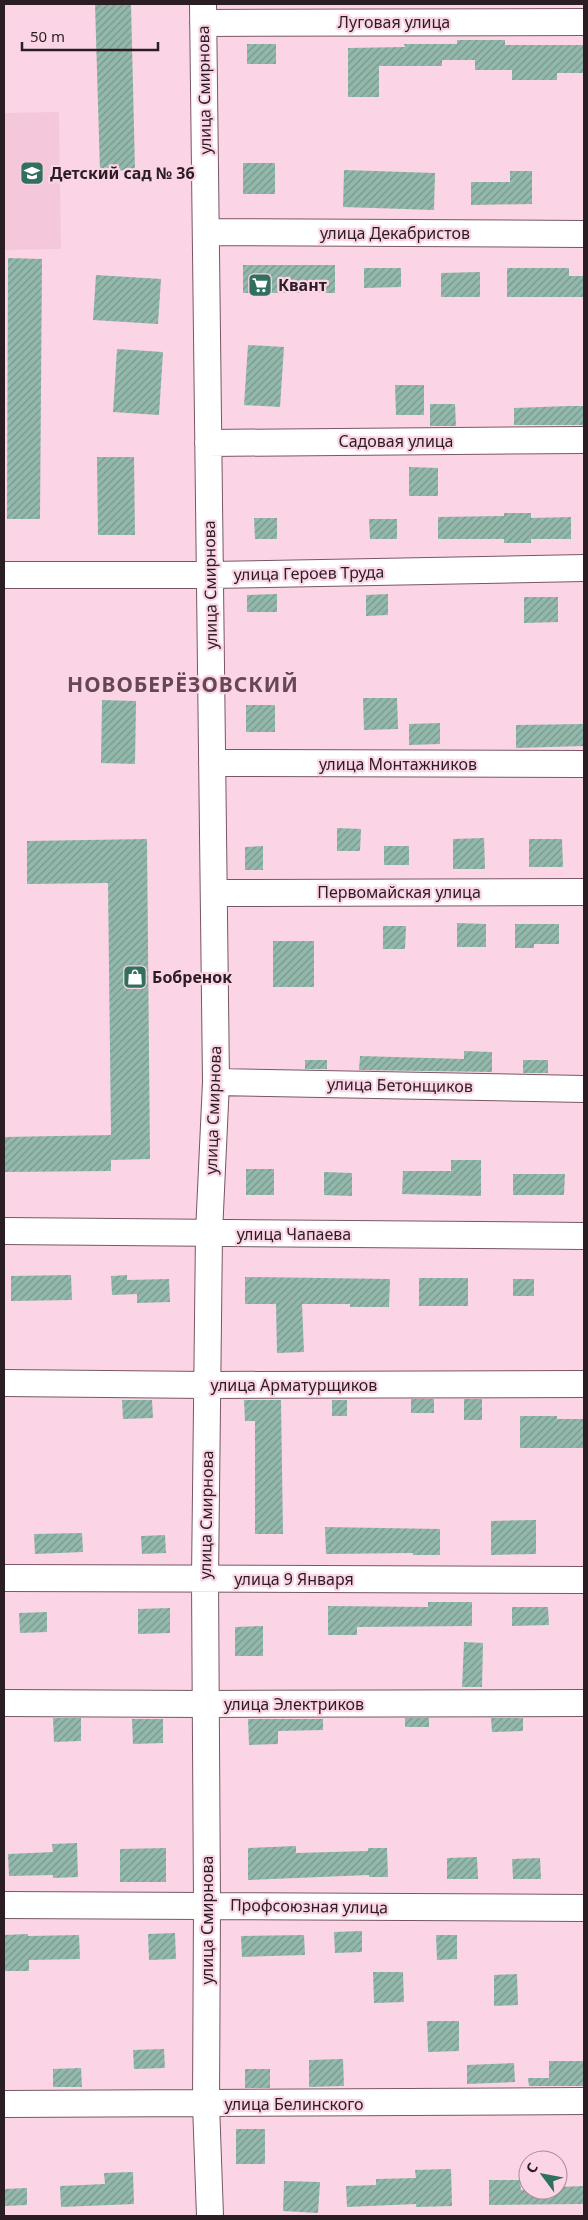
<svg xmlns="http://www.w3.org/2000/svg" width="588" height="2220" font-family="'Noto Sans',sans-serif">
  <defs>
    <pattern id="building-hatch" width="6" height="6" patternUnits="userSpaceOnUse" patternTransform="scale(1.25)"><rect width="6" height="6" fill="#93b9ac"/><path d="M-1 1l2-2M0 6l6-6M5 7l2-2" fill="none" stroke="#78968c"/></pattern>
  </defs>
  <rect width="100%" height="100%" fill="#fbd5e5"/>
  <!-- built -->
  <path fill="#f4c7db" d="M59 112 61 249 4 250V113Z"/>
  <!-- building -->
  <path fill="url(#building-hatch)" d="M95 4H131L135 170 100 171Z
    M457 40H505V45H584V73H557V80H512V70H475V60H442V66H379V97H348V48L405 47 404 44H457Z
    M247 44H276V64H247Z
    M243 163H275V194H243Z
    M344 170 435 173 434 210 343 207Z
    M510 171H532V204L471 205V182H510Z
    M8 258 42 259 40 519H7Z
    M243 265H335V293H243Z
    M364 268H401V287L364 288Z
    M507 268H569V276H584V297H507Z
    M480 272V297H441V273Z
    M96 275 161 279 158 324 93 320Z
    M248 345 284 347 280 407 244 405Z
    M117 349 163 352 159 415 113 412Z
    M395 385H424V415H396Z
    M430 404H455L456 426H430Z
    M569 406H584V425H514V408Z
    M97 457H134L135 535H98Z
    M409 467 438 468V496H409Z
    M504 513H531V518L571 517V539H531V543H504V539H438V517L504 516Z
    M254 518H277V539H255Z
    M369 519H397V539H370Z
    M277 594V612H247V595Z
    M388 594V615L366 616V595Z
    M524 597H558V622L524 623Z
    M363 698H397L398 729 364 730Z
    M102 700 136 701 135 764 101 763Z
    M246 705H275V732H246Z
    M440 723V744L409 745V724Z
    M584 724V746L516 748V725Z
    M337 828 361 829 360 851H337Z
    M484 838 485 869H453V839Z
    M147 839 150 1159 111 1160V1171L4 1172V1137L111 1135 108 883 27 884V841Z
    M529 839H562L563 867H529Z
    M263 846V870H245V847Z
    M384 846H409V865H384Z
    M457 923 486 924V947H457Z
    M515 924H559V944H534V948H515Z
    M383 926H406L405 949H383Z
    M273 941H314V987H273Z
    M464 1051 492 1052V1072L359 1070 360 1056 464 1059Z
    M305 1060H327V1069H305Z
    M523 1060H548V1073H523Z
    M451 1160H481V1196L402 1194 403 1171H451Z
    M246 1169H274V1195H246Z
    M324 1172 352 1173V1196L324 1195Z
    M513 1174H565L564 1195H513Z
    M71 1275 72 1300 11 1301V1276Z
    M127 1275V1280L169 1279 170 1302 137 1303V1294L112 1295 111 1276Z
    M245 1277 390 1279 389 1307H350V1304H302L304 1352 277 1353 276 1304H245Z
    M419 1278H468V1306H419Z
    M513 1279H534V1296H513Z
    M411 1399H434V1413H411Z
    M464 1399H482V1420H464Z
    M122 1400H152L153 1418 123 1419Z
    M244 1400H281L283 1534H255V1421H245Z
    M332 1400H347V1416H332Z
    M520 1416H557V1419H584V1448H520Z
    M536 1520V1554L491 1555V1521Z
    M325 1527 440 1529V1555H413V1553L326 1554Z
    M82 1533 83 1552 35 1554 34 1534Z
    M165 1535 166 1553 142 1554 141 1536Z
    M428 1602H472V1626L357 1627V1635H328V1606L428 1607Z
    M512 1607H548L549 1625 512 1626Z
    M170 1608V1633L138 1634V1609Z
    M47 1612V1632L20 1633 19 1613Z
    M263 1626V1656H235V1627Z
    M464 1642 483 1643 482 1687H462Z
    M53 1718H81V1741L54 1742Z
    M405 1718H429V1727H405Z
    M491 1718H523V1731L492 1732Z
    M132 1719H163V1743L133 1744Z
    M248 1719H323V1730L278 1731V1744L249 1745Z
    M77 1843 78 1877 53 1878V1875L9 1876 8 1854 53 1852 52 1844Z
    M296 1846V1853L368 1851V1848H387L388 1877H369V1875L248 1880V1848Z
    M166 1848V1882H120V1849Z
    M477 1857 478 1879H447V1858Z
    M540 1858 541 1879H513L512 1859Z
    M362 1931V1952L335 1953 334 1932Z
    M175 1933 176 1959 149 1960 148 1934Z
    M28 1934V1936L79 1935 80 1959 29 1960V1971H4V1935Z
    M304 1935 305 1955 242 1957 241 1936Z
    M436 1935H457V1959L437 1960Z
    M373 1972H403L404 2002 374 2003Z
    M517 1974 518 2005 494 2006V1975Z
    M427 2021H459V2051L428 2052Z
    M164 2049 165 2068 134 2069 133 2050Z
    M343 2059 344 2086 309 2087V2060Z
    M549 2061H584V2086H529L528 2078H549Z
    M514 2063 515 2082 467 2084V2065Z
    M81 2068 82 2087H53V2069Z
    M245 2069H270V2088H245Z
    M236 2129H265V2164H236Z
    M451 2169 452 2206 416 2207V2204L347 2207 346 2186 376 2185V2179L416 2178 415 2170Z
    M133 2172 134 2204 61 2207 60 2186 105 2184 104 2173Z
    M489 2180H520L521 2190H558V2187L584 2186V2204L489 2205Z
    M284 2181 320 2182 318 2213 283 2211Z
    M27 2188V2205L4 2206V2189Z"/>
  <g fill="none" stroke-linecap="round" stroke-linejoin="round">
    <!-- minor casing -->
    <g stroke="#775765" stroke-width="28">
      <path id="minor" d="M203 4 216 1082 209 1233 205 1579 207 1905 206 2104 210 2216
        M203 23 584 22
        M206 232 584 234
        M208 443 584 440
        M4 575H210L584 568
        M212 763 584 764
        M214 893 584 892
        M216 1082 584 1089
        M4 1231 584 1236
        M4 1383 207 1385 584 1384
        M4 1578 584 1580
        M4 1703 205 1704 584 1703
        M4 1905 584 1908
        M4 2104 584 2101"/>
    </g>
    <!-- minor -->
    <use href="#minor" stroke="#fff" stroke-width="26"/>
  </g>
  <!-- icons -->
  <defs>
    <g id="school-square" transform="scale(1.25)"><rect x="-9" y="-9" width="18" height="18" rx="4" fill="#31705e" stroke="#fbd5e5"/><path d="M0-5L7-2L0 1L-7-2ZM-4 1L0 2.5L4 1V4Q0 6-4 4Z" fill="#fff"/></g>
    <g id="supermarket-square" transform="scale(1.25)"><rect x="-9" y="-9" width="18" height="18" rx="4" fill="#31705e" stroke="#fbd5e5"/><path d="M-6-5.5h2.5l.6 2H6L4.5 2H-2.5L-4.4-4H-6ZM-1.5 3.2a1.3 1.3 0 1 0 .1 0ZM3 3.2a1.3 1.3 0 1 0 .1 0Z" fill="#fff"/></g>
    <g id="shop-square" transform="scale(1.25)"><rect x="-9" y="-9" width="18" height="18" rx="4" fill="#31705e" stroke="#fbd5e5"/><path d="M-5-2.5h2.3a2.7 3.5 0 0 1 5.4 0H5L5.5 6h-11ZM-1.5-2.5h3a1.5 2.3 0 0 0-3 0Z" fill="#fff"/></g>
  </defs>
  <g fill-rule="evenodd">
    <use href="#school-square" x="32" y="173"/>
    <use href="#supermarket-square" x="260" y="285"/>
    <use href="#shop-square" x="135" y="977"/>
  </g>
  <g text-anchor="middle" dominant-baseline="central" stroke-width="4.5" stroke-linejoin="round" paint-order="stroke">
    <!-- street labels -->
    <g font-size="16" fill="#2b1d24" stroke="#fbd5e5">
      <text x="394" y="22">Луговая улица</text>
      <text transform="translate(204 90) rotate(-91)">улица Смирнова</text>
      <text x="395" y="233">улица Декабристов</text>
      <text x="396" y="441">Садовая улица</text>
      <text transform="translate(309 573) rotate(-1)">улица Героев Труда</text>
      <text transform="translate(210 585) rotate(-91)">улица Смирнова</text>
      <text x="398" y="764">улица Монтажников</text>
      <text x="399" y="892">Первомайская улица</text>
      <text transform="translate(400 1085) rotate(1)">улица Бетонщиков</text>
      <text transform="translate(213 1110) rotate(-88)">улица Смирнова</text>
      <text x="294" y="1234">улица Чапаева</text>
      <text x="294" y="1385">улица Арматурщиков</text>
      <text transform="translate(206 1515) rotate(-89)">улица Смирнова</text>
      <text x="294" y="1579">улица 9 Января</text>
      <text x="294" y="1704">улица Электриков</text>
      <text transform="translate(309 1906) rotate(1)">Профсоюзная улица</text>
      <text transform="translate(207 1920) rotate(-90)">улица Смирнова</text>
      <text x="294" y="2104">улица Белинского</text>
    </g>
    <!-- poi labels -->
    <g font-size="16" font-weight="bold" fill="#2b1d24" stroke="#fbd5e5" text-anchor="start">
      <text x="50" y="173">Детский сад № 36</text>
      <text x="278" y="285">Квант</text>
      <text x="152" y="977">Бобренок</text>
    </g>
    <!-- district labels -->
    <g font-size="21" font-weight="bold" letter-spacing="1" fill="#664756" stroke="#fbd5e5">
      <text x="183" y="684">НОВОБЕРЁЗОВСКИЙ</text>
    </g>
  </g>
  <!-- border -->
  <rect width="588" height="2220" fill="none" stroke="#2b1d24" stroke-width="10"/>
  <!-- north arrow -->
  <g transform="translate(543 2175) rotate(302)"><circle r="24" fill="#fbd5e5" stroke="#a88b98"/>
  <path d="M0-4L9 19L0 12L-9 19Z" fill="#31705e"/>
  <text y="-8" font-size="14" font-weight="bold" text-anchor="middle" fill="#2b1d24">С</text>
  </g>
  <!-- scale -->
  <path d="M22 42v8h136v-8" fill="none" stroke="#2b1d24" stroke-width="2.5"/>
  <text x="30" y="42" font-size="15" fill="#2b1d24" stroke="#fbd5e5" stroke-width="4" paint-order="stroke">50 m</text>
</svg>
